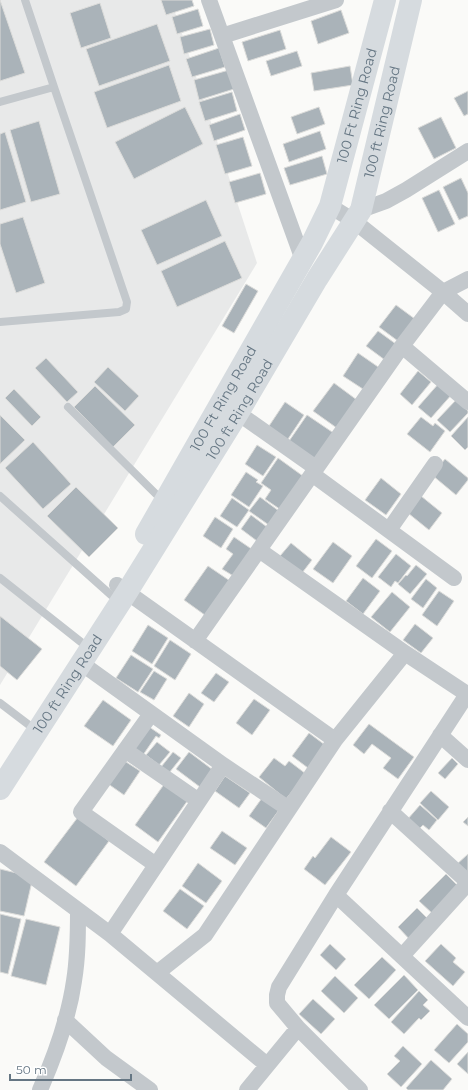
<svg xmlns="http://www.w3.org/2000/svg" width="468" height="1090" font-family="Montserrat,sans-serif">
  <rect width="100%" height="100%" fill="#fafaf8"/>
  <!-- built -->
  <path fill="#e8e9e9" d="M0 0H171L257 263 0 685Z"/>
  <!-- building -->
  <path fill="#aab3b9" stroke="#dcdcda" d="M0 0 25 73 0 81Z
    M161 0H192L194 6 166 15Z
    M100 3 111 38 81 48 70 13Z
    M198 9 203 26 177 34 172 17Z
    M341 10 349 33 318 44 311 21Z
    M157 24 170 61 99 86 86 49Z
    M210 29 214 45 184 54 180 37Z
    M280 30 286 49 248 61 242 42Z
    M219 48 225 67 192 77 186 59Z
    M297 51 302 66 271 76 266 61Z
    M169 65 181 101 107 128 94 92Z
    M350 66 353 85 314 91 311 73Z
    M229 70 234 89 199 100 194 80Z
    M468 91V114L464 116 454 98Z
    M232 92 237 111 205 121 199 102Z
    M185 107 203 144 134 179 115 142Z
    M319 107 325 124 297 134 291 117Z
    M240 114 245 130 214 141 209 125Z
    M441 117 456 148 434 159 418 128Z
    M39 121 60 194 31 202 10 130Z
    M320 131 326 149 289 162 283 144Z
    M5 132 26 202 0 210V134Z
    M243 137 252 166 225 174 216 145Z
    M322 156 327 174 290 185 284 168Z
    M260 173 266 194 235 203 229 182Z
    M461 178 468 193V216L459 220 443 187Z
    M439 190 455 224 438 232 422 198Z
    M206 200 222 236 157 265 141 230Z
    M23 217 45 283 16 293 0 244V224Z
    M225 241 242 278 177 307 161 271Z
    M246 284 258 291 234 333 222 326Z
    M396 305 419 322 402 344 379 327Z
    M378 331 400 347 389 363 366 346Z
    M358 353 384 371 369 393 343 376Z
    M46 358 78 392 67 402 35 368Z
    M108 367 139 396 125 411 94 382Z
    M418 371 431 382 412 405 400 394Z
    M440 382 453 393 431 418 418 407Z
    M334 383 361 403 341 431 313 411Z
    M95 386 135 425 113 447 74 407Z
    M14 389 41 417 32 426 5 398Z
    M456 400 468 411V413L450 432 437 420Z
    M285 402 304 415 286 442 267 429Z
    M0 415 25 440 0 464Z
    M307 415 338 436 317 465 287 444Z
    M421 417 433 426 435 423 445 431 430 452 407 434Z
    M468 417V447L465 450 451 436Z
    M33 442 71 484 43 509 5 468Z
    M257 445 276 457 263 476 245 464Z
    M278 458 307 479 284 512 265 499 271 490 261 483Z
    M445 459 468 478V480L456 495 432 475Z
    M246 472 258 480 256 482 263 486 249 507 231 495Z
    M381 478 401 494 386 515 365 500Z
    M76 487 118 528 89 557 47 516Z
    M421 496 442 513 429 530 408 513Z
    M260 497 283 514 273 528 249 511Z
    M232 498 249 510 237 527 220 516Z
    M251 515 271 530 261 544 241 529Z
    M215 517 233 529 221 548 203 536Z
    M234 537 253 550 235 577 222 569 233 554 226 549Z
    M376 539 392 551 372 578 356 566Z
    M333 542 352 556 333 583 313 569Z
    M291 543 312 560 302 573 280 556Z
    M396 554 411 566 398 583 395 581 391 587 378 577Z
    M416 565 427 574 410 594 398 584 406 575 407 576Z
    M208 566 233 583 209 618 184 600Z
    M363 578 380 591 363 614 346 601Z
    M426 579 437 588 423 608 411 599Z
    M439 591 454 601 437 626 422 615Z
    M392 592 410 607 390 632 371 617Z
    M0 616 42 649 17 680 0 666Z
    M415 624 433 638 421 653 403 640Z
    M148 625 168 638 152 664 132 651Z
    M170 640 191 654 175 680 154 666Z
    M131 655 153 669 138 692 116 678Z
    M154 671 167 679 154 700 140 692Z
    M216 673 229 682 214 702 201 693Z
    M189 693 204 704 189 727 173 716Z
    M254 699 270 710 252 735 236 723Z
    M103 700 131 720 113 746 84 726Z
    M145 724 161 735 159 738 156 736 143 755 130 746Z
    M369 724 414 757 398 779 383 768 391 758 372 744 364 754 353 745Z
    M309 733 325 745 308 768 292 756Z
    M157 742 170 752 159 765 146 755Z
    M173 752 181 758 169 773 161 767Z
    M189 752 213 770 200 787 176 769Z
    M120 758 140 771 124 795 104 781Z
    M274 758 285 766 289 761 306 774 286 799 259 777Z
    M452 758 458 764 445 779 438 773Z
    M225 776 250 793 239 808 215 791Z
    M165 783 188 800 158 842 135 825Z
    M431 791 449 807 438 820 420 803Z
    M262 798 279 810 266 828 249 816Z
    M420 805 437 820 429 830 423 825 418 830 407 820Z
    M78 817 109 841 76 886 44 862Z
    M468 817V826L463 822Z
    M222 831 247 848 235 865 210 848Z
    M331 837 351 852 325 885 304 869 313 856 315 858Z
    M468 854V877L456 865Z
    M198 863 222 881 206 903 182 886Z
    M0 869 33 877 24 916 0 911Z
    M446 874 461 889 434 915 419 901Z
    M180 889 204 906 187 929 163 911Z
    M417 908 432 923 412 942 398 927Z
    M0 914 21 919 8 974 0 972Z
    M26 919 60 927 46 985 11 976Z
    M330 944 346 959 336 970 320 955Z
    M441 944 456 958 453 962 465 972 453 986 425 961Z
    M382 957 396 970 369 999 354 985Z
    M404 975 418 990 389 1019 374 1005Z
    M335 976 358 998 344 1013 321 991Z
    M419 991 428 1000 423 1005 430 1011 421 1020 419 1018 404 1034 391 1022Z
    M313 999 335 1019 321 1034 299 1014Z
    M457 1024 468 1034V1042L449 1063 434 1050Z
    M403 1046 422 1064 401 1087 387 1074 400 1061 394 1056Z
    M468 1052V1074L457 1064Z
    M431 1060 452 1079 443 1090H408L406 1088Z"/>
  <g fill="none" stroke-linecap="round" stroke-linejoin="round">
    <!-- service -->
    <path stroke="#c3c8cc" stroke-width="8" d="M25 0 54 87
      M0 102 54 87 127 302 126 309 119 312 0 322
      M68 407 164 502
      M0 496 111 595
      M0 578 81 642
      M0 703 29 725"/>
    <!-- minor -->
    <path stroke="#c3c8cc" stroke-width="16" d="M209 0 303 260
      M222 36 336 0
      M330 206 354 221 443 292 468 314
      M361 210 386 201 406 190 468 151
      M402 346 468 402
      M238 413 316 468
      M312 474 454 578
      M389 530 435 464
      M259 550 405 653
      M117 585 335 740 405 653 467 694
      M195 641 402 346 443 292 468 279
      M81 663 223 765 289 809
      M151 714 81 812 156 865
      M440 735 468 760
      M125 750 199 801
      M390 811 468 882
      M0 852 110 934 267 1065
      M336 895 468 1018
      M110 934 223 765
      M402 956 468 883
      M157 973 205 935 335 740
      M65 1020 106 1058 150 1090
      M40 1090C54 1058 69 1016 74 981 78 957 78 934 78 910
      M247 1090 298 1028
      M360 1090 298 1028 277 1003V995L279 987 336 895 468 693"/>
    <!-- primary -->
    <g stroke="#d6dbdf" stroke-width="22">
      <path id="s1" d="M146 534 312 243 330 206 385 0"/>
      <path id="s2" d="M0 789 127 592 238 413 317 279 361 210 411 0"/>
    </g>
  </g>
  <g text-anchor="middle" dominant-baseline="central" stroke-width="4" stroke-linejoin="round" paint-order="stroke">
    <!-- street labels -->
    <g font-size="14" fill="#657683" stroke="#fff">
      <text stroke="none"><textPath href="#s1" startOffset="480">100 Ft Ring Road</textPath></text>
      <text stroke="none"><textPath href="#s2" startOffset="773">100 ft Ring Road</textPath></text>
      <text stroke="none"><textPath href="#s1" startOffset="156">100 Ft Ring Road</textPath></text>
      <text stroke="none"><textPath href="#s2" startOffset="449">100 ft Ring Road</textPath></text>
      <text stroke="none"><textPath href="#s2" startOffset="125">100 ft Ring Road</textPath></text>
    </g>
  </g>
  <!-- scale -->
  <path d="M10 1074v6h121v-6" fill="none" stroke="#657683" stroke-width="2"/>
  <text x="16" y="1074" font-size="12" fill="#657683" stroke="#ffffff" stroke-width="3" paint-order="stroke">50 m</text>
</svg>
